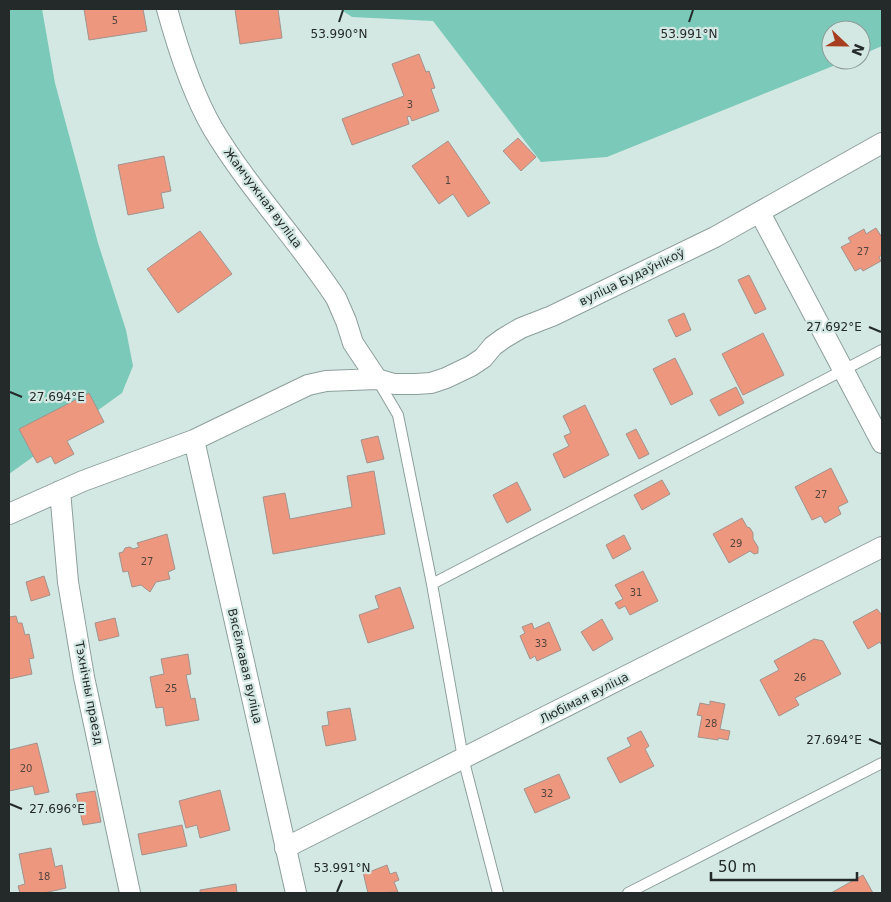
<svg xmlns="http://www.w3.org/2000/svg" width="891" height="902" font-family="'DejaVu Sans',sans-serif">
  <rect width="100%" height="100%" fill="#d4e8e3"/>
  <!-- green -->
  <path fill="#7bc9b9" d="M9 9H42L55 83 98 243 126 330 133 366 122 393 9 474Z
    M340 9H882V46L861 55V30H831V60H848L607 157 541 162 433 21 352 17Z"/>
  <!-- building -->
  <path fill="#ed977f" stroke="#a3928d" d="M84 9H143L147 31 89 40Z
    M235 9H278L282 38 240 44Z
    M419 54 426 72 429 71 435 88 431 89 439 111 412 121 410 116 407 117 409 124 352 145 342 119 404 96 392 64Z
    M518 138 536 157 521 171 503 151Z
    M448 141 490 203 468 217 453 194 439 204 412 166Z
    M164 156 171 191 161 193 164 208 128 215 118 165Z
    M876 228 881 236H882V255L879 257 881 261 863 271 861 268 855 271 841 247 851 242 848 238 864 229 866 234Z
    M200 231 232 274 178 313 147 269Z
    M749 275 766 309 755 314 738 280Z
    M684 313 691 330 676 337 668 320Z
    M763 333 784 375 743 395 722 354Z
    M675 358 693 394 671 405 653 369Z
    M736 387 744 403 719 416 710 400Z
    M89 393 104 422 67 441 74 454 55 464 51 456 37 463 19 429Z
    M585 405 609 455 564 478 553 454 569 446 564 436 571 433 563 416Z
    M636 429 649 454 639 459 626 434Z
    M378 436 384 459 367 463 361 440Z
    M831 468 848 502 838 507 841 514 825 523 821 516 812 520 795 487Z
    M374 471 385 534 273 554 263 497 285 493 290 519 352 507 347 476Z
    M662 480 670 494 642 510 634 495Z
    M517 482 531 510 507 523 493 495Z
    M742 518 747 527 750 528 753 533V539L758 547V553L754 554 750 551 729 563 713 534Z
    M167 534 175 569 168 572 170 579 156 582 150 592 141 585 132 587 128 571 123 572 119 553 123 552 125 548 130 547 133 549 139 547 137 543Z
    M624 535 631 549 613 559 606 545Z
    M643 571 658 601 630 615 625 606 619 609 615 603 623 599 615 585Z
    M44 576 50 595 31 601 26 582Z
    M400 587 414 628 368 643 359 615 379 608 375 596Z
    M877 609 881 614 882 613V646L880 642 868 649 853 622Z
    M16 616 18 623H22L25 635 29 634 34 658 29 659 32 674 9 679V617Z
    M115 618 119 636 99 641 95 623Z
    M602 619 613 639 593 651 581 632Z
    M549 622 561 650 537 661 535 656 530 659 520 636 525 633 522 627 532 623 534 629Z
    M814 639 823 641 841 674 795 698 799 705 779 716 760 680 779 670 774 661Z
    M188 654 191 674 186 675 191 699 195 698 199 720 166 726 163 707 156 708 150 677 164 674 161 659Z
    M710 701 725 704 720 729 730 731 728 740 718 738V740L698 737 702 716 697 715 700 703 710 705Z
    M350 708 356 740 326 746 322 726 329 725 327 712Z
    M641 731 649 746 645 749 654 766 620 783 607 758 631 746 627 738Z
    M37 743 49 792 35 795 33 786 9 791V750Z
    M559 774 570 798 535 813 524 789Z
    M220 790 230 830 200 838 197 825 186 828 179 801Z
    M95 791 101 822 83 825 76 794Z
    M182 825 187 846 142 855 138 834Z
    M51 848 55 867 62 865 66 888 44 893H20L18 886 25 884 19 854Z
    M387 865 390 874 396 872 399 880 394 882 398 892 368 893 363 872 364 870 369 872Z
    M863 875 873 893H831Z
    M236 884 237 893H200V890Z"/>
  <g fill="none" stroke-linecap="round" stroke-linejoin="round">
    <!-- lane casing -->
    <g stroke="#8d9f9b" stroke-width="12">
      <path id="lane" d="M378 381 398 415 432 584
        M498 893 463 758 432 584 882 350
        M628 893 882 763"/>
    </g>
    <!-- street casing -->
    <g stroke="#8d9f9b" stroke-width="22">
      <path id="street" d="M167 9C178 49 192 93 213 129 249 189 298 240 336 298L346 321 353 343 377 379
        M760 213 882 443
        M194 440 296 893
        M60 491 68 582 84 677 130 893
        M9 514 83 481 194 440 308 385 326 381 377 379 394 384H416L431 383 446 378 471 366 483 358 493 346 504 338 521 328 552 316 715 237 882 143
        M285 848 882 547"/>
    </g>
    <!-- lane -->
    <use href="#lane" stroke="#fff" stroke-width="10"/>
    <!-- street -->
    <use href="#street" stroke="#fff" stroke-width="20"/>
  </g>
  <!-- ticks -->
  <path fill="none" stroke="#232a29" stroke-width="2" d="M339 22 343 10M689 22 693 10M869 327 881 332M10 392 22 397M869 739 881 744M10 804 22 809M337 892 342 880"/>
  <g text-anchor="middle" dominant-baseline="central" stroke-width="4.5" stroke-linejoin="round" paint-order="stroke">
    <!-- number labels -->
    <g font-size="10" fill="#56453e">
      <text x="115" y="20">5</text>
      <text x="410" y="104">3</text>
      <text x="448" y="180">1</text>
      <text x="863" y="251">27</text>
      <text x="821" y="494">27</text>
      <text x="736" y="543">29</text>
      <text x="147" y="561">27</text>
      <text x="636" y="592">31</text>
      <text x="541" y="643">33</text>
      <text x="800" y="677">26</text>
      <text x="171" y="688">25</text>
      <text x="711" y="723">28</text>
      <text x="26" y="768">20</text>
      <text x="547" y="793">32</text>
      <text x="44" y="876">18</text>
    </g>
    <!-- street labels -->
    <g font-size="12" fill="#232a29" stroke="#d4e8e3">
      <text transform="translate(263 198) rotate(53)">Жамчужная вуліца</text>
      <text transform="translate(632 277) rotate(-26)">вуліца Будаўнікоў</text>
      <text transform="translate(245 666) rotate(77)">Вясёлкавая вуліца</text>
      <text transform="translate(89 693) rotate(79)">Тэхнічны праезд</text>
      <text transform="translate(584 698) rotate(-27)">Любімая вуліца</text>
    </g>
  </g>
  <g font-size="12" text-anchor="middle" fill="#232a29" stroke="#d4e8e3" stroke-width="4.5" stroke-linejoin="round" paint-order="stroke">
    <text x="339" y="38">53.990°N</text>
    <text x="689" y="38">53.991°N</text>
    <text x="834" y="331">27.692°E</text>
    <text x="57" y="401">27.694°E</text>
    <text x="834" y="744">27.694°E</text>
    <text x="57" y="813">27.696°E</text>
    <text x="342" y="872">53.991°N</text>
  </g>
  <!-- border -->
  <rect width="891" height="902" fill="none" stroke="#232a29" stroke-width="20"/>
  <!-- north arrow -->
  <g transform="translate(846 45) rotate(112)"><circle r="24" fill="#d4e8e3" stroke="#8d9c99"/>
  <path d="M0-4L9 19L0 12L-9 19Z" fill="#a63e20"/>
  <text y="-8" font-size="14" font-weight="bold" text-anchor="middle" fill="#232a29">N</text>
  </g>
  <!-- scale -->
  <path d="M711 872v8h146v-8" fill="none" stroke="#232a29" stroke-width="2.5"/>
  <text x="718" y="872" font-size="15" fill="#232a29" stroke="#d4e8e3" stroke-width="4" paint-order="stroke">50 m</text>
</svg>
